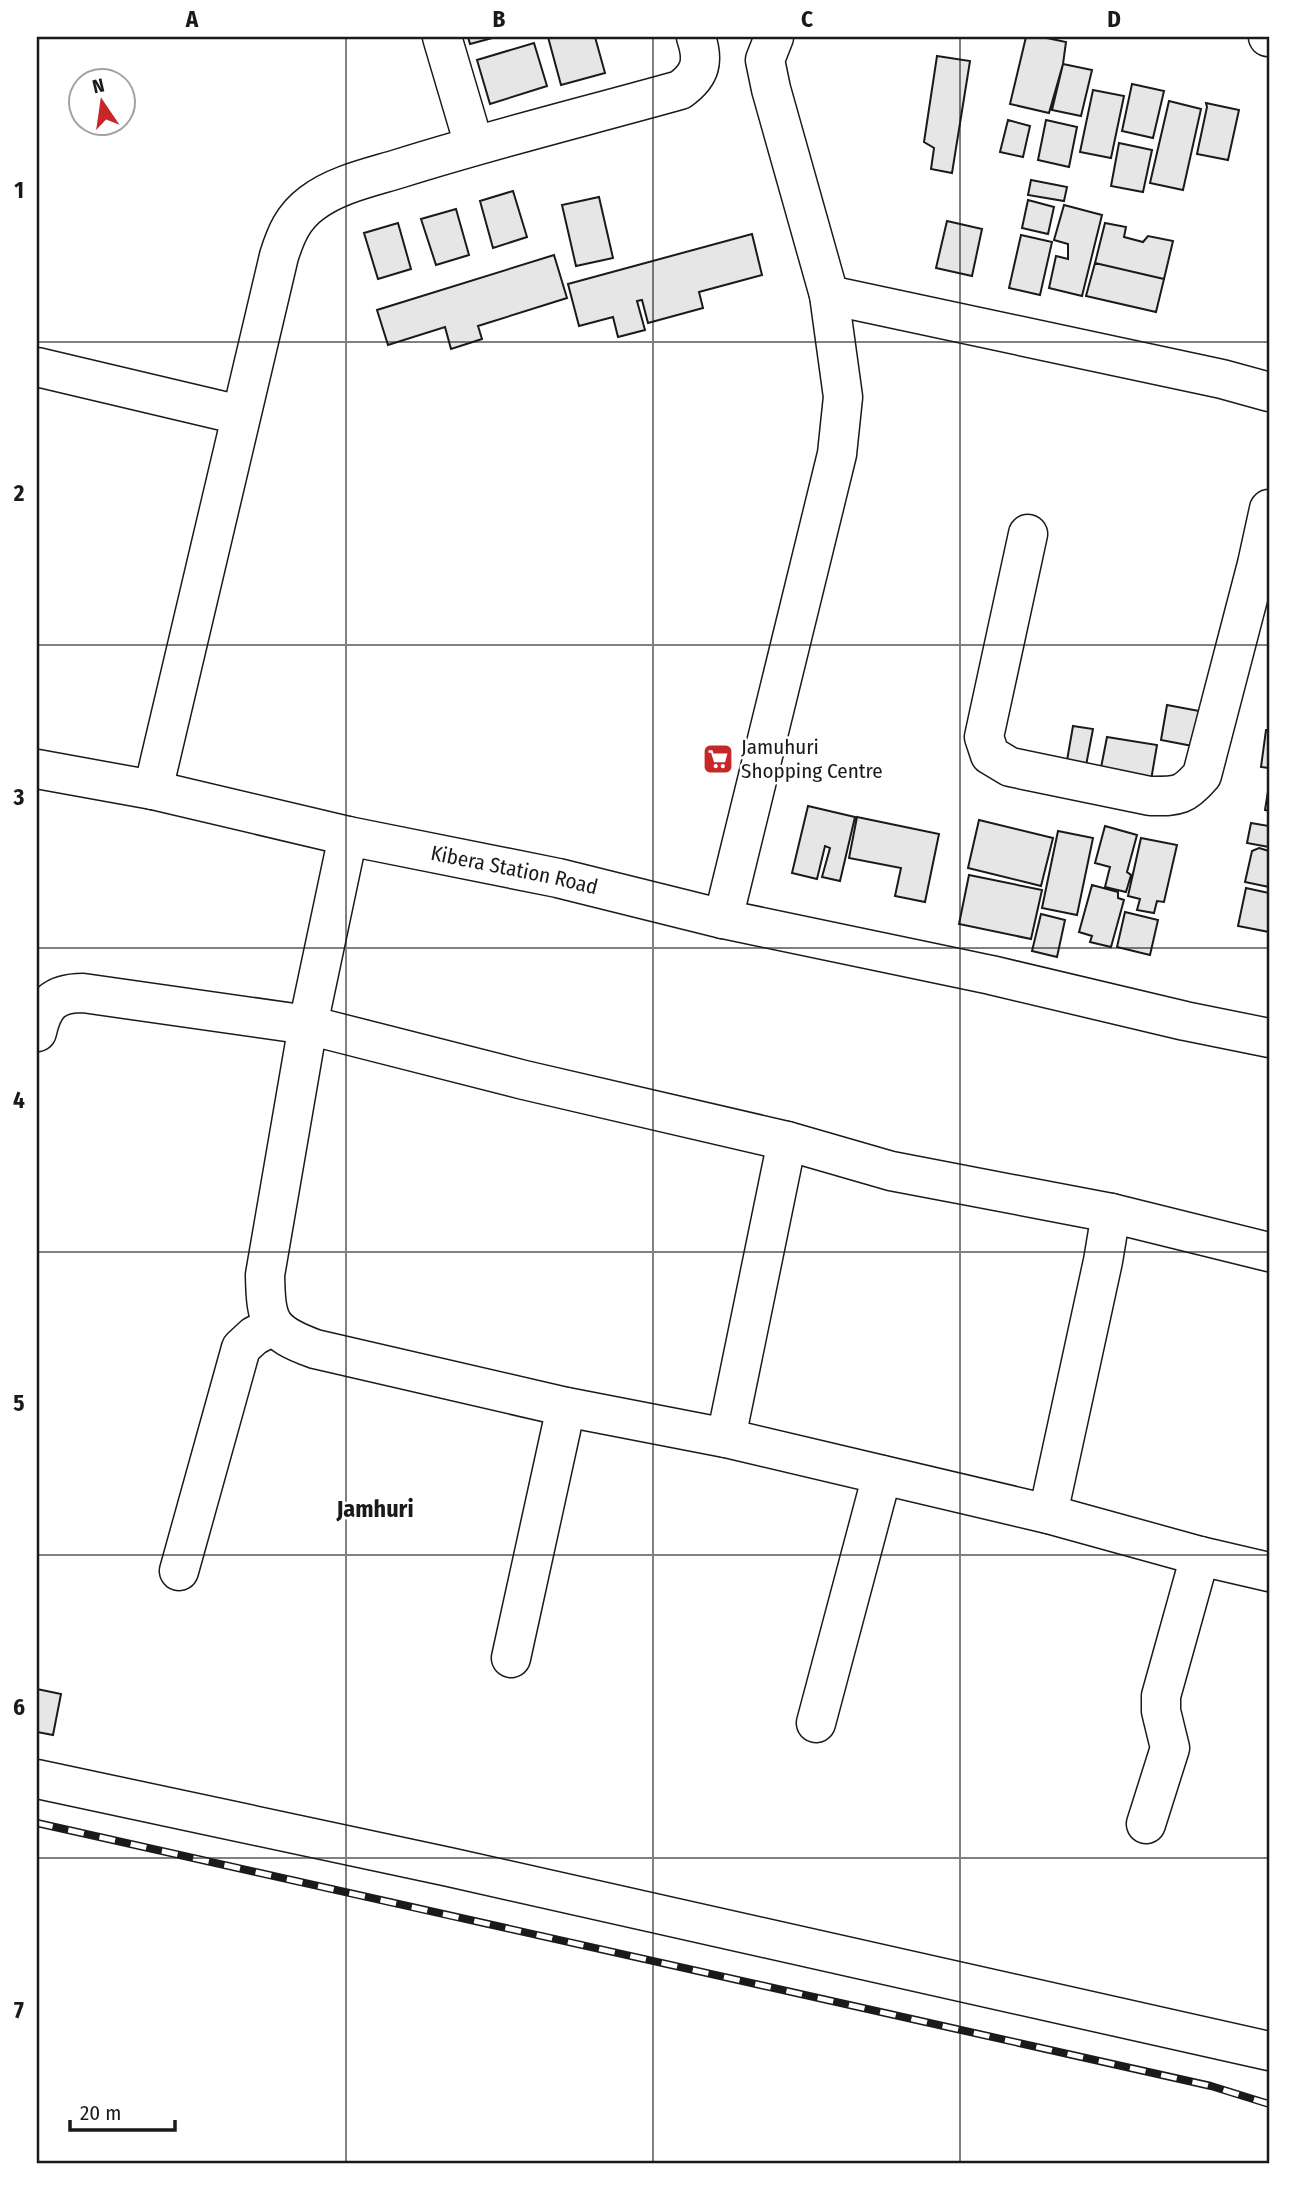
<svg xmlns="http://www.w3.org/2000/svg" width="1306" height="2200" font-family="'Fira Sans Condensed',sans-serif">
  <rect width="100%" height="100%" fill="#fff"/>
  <!-- building -->
  <path fill="#e6e6e6" stroke="#1a1a1a" stroke-width="2" d="M468 37H496L470 44Z
    M548 37H595L605 73 561 85Z
    M1026 37H1042L1066 42 1063 64 1049 113 1010 104Z
    M534 43 547 86 490 104 477 60Z
    M937 56 970 61 952 173 931 169 934 148 924 142Z
    M1063 64 1092 70 1081 116 1052 110Z
    M1132 84 1164 91 1153 138 1122 131Z
    M1093 90 1124 96 1111 158 1080 152Z
    M1169 101 1201 109 1183 190 1150 183Z
    M1206 103 1239 110 1228 160 1197 154 1207 107Z
    M1008 120 1030 126 1023 157 1000 152Z
    M1046 120 1077 127 1069 167 1038 160Z
    M1119 143 1152 150 1143 192 1111 186Z
    M1031 180 1067 187 1064 201 1028 195Z
    M513 191 527 237 493 248 480 201Z
    M599 197 613 258 576 266 562 205Z
    M1028 200 1054 207 1048 234 1022 228Z
    M1064 205 1102 215 1082 296 1049 288 1056 256 1068 259V244L1054 240Z
    M456 209 469 255 436 265 421 219Z
    M947 221 982 229 972 276 936 268Z
    M398 223 411 269 378 279 364 233Z
    M1105 223 1126 227 1124 237 1143 242 1148 236 1173 241 1164 279 1095 263Z
    M752 234 762 275 699 292 703 308 648 323 642 300 637 301 645 330 618 337 613 317 579 326 568 284Z
    M1021 235 1052 242 1040 295 1009 288Z
    M554 255 567 298 478 326 482 339 451 349 445 327 388 345 377 310Z
    M1095 263 1164 279 1156 312 1086 296Z
    M1167 705 1210 713 1203 748 1161 740Z
    M1073 726 1093 729 1084 776 1065 772Z
    M1266 730H1269V768L1261 767Z
    M1107 737 1157 745 1149 792 1098 783Z
    M1269 785V811L1265 810Z
    M808 806 855 817 840 881 822 877 830 848 825 846 817 879 792 873Z
    M857 817 939 834 925 902 895 896 901 868 849 858Z
    M979 820 1053 838 1041 886 968 868Z
    M1251 823 1269 826V847L1247 843Z
    M1105 826 1137 835 1127 872 1131 875 1126 892 1105 887 1110 867 1095 863Z
    M1058 831 1093 838 1077 915 1042 908Z
    M1141 838 1177 845 1164 902 1157 901 1154 913 1137 910 1140 899 1128 896Z
    M1259 848 1269 851V887L1245 882 1252 851Z
    M969 875 1042 890 1031 939 959 924Z
    M1092 885 1118 892V898L1124 900 1111 947 1090 942 1092 936 1079 932Z
    M1246 888 1269 893V932L1238 926Z
    M1125 912 1158 920 1150 955 1117 947Z
    M1041 914 1065 920 1057 957 1032 951Z
    M37 1689 61 1694 53 1735 37 1732Z"/>
  <g fill="none" stroke-linecap="round" stroke-linejoin="round">
    <!-- minor casing -->
    <g stroke="#1a1a1a" stroke-width="41">
      <g id="minor">
        <path d="M442 37 474 145"/>
        <path d="M1268 37H1269"/>
        <path d="M829 295 1222 379 1269 392"/>
        <path d="M37 367 240 415"/>
        <path d="M1028 534 984 737 990 755 1010 767 1150 796C1178 796 1183 797 1202 775L1257 564 1269 509"/>
        <path id="s1" d="M37 769 153 790 348 836 558 878 723 919 991 975 1185 1021 1269 1038"/>
        <path d="M153 790 279 256C286 234 293 217 312 203 337 184 372 177 401 168 493 139 587 116 680 90 701 75 704 61 696 37"/>
        <path d="M348 836 308 1025 265 1275C266 1323 269 1332 315 1349L566 1407 726 1438 1048 1514 1200 1556 1269 1572"/>
        <path d="M723 919 837 454 843 397 829 295 771 89 765 60 774 37"/>
        <path d="M37 1032C43 1004 54 993 83 993L308 1025 524 1080 787 1141 891 1171 1111 1213 1269 1252"/>
        <path d="M726 1438 787 1141"/>
        <path d="M1048 1514 1103 1261 1111 1213"/>
        <path d="M179 1571 241 1348 254 1336 273 1326"/>
        <path d="M511 1658 566 1407"/>
        <path d="M816 1723 882 1475"/>
        <path d="M37 1779 449 1867 1269 2051"/>
        <path d="M1146 1824 1170 1748 1161 1711V1696L1200 1556"/>
      </g>
    </g>
    <!-- minor -->
    <use href="#minor" stroke="#fff" stroke-width="38"/>
    <!-- rail casing -->
    <g stroke="#1a1a1a" stroke-width="8">
      <path id="rail" d="M37 1823 1211 2086 1269 2104"/>
    </g>
    <!-- rail -->
    <use href="#rail" stroke="#fff" stroke-width="5" stroke-dasharray="16" stroke-linecap="butt"/>
  </g>
  <!-- grid -->
  <path fill="none" stroke="#1a1a1a" stroke-width="2" stroke-opacity="0.55" d="M346 37V2163M653 37V2163M960 37V2163M37 342H1269M37 645H1269M37 948H1269M37 1252H1269M37 1555H1269M37 1858H1269"/>
  <!-- icons -->
  <defs>
    <g id="supermarket-square" transform="scale(1.575)"><rect x="-9" y="-9" width="18" height="18" rx="4" fill="#c62828" stroke="#fff"/><path d="M-6-5.5h2.5l.6 2H6L4.5 2H-2.5L-4.4-4H-6ZM-1.5 3.2a1.3 1.3 0 1 0 .1 0ZM3 3.2a1.3 1.3 0 1 0 .1 0Z" fill="#fff"/></g>
  </defs>
  <g fill-rule="evenodd">
    <use href="#supermarket-square" x="718" y="759"/>
  </g>
  <g text-anchor="middle" dominant-baseline="central" stroke-width="5" stroke-linejoin="round" paint-order="stroke">
    <!-- poi labels -->
    <g font-size="21" fill="#1a1a1a" stroke="#fff" text-anchor="start">
      <text x="741" y="747">Jamuhuri<tspan x="741" dy="24">Shopping Centre</tspan></text>
    </g>
    <!-- street labels -->
    <g font-size="21" fill="#1a1a1a" stroke="#fff">
      <text stroke="none"><textPath href="#s1" startOffset="488">Kibera Station Road</textPath></text>
    </g>
    <!-- quarter labels -->
    <g font-size="24" font-weight="bold" fill="#1a1a1a" stroke="#fff">
      <text x="375" y="1509">Jamhuri</text>
    </g>
  </g>
  <!-- border -->
  <rect width="1306" height="2200" fill="none" stroke="#ffffff" stroke-width="77"/>
  <!-- north arrow -->
  <g transform="translate(102 102) rotate(347)"><circle r="33" fill="#ffffff" stroke="#a3a3a3" stroke-width="2"/>
  <path d="M0-5L12 26L0 18L-12 26Z" fill="#c62828"/>
  <text y="-10" font-size="19" font-weight="bold" text-anchor="middle" fill="#1a1a1a">N</text>
  </g>
  <!-- scale -->
  <path d="M70 2120v10h105v-10" fill="none" stroke="#1a1a1a" stroke-width="3.5"/>
  <text x="80" y="2120" font-size="21" fill="#1a1a1a" stroke="#ffffff" stroke-width="5" paint-order="stroke">20 m</text>
  <rect x="38" y="38" width="1230" height="2124" fill="none" stroke="#1a1a1a" stroke-width="2.5"/>
  <g font-size="23" text-anchor="middle" font-weight="bold" fill="#1a1a1a">
    <text x="192" y="27">A</text>
    <text x="499" y="27">B</text>
    <text x="807" y="27">C</text>
    <text x="1114" y="27">D</text>
    <text x="19" y="198">1</text>
    <text x="19" y="501">2</text>
    <text x="19" y="805">3</text>
    <text x="19" y="1108">4</text>
    <text x="19" y="1411">5</text>
    <text x="19" y="1715">6</text>
    <text x="19" y="2018">7</text>
  </g>
</svg>
